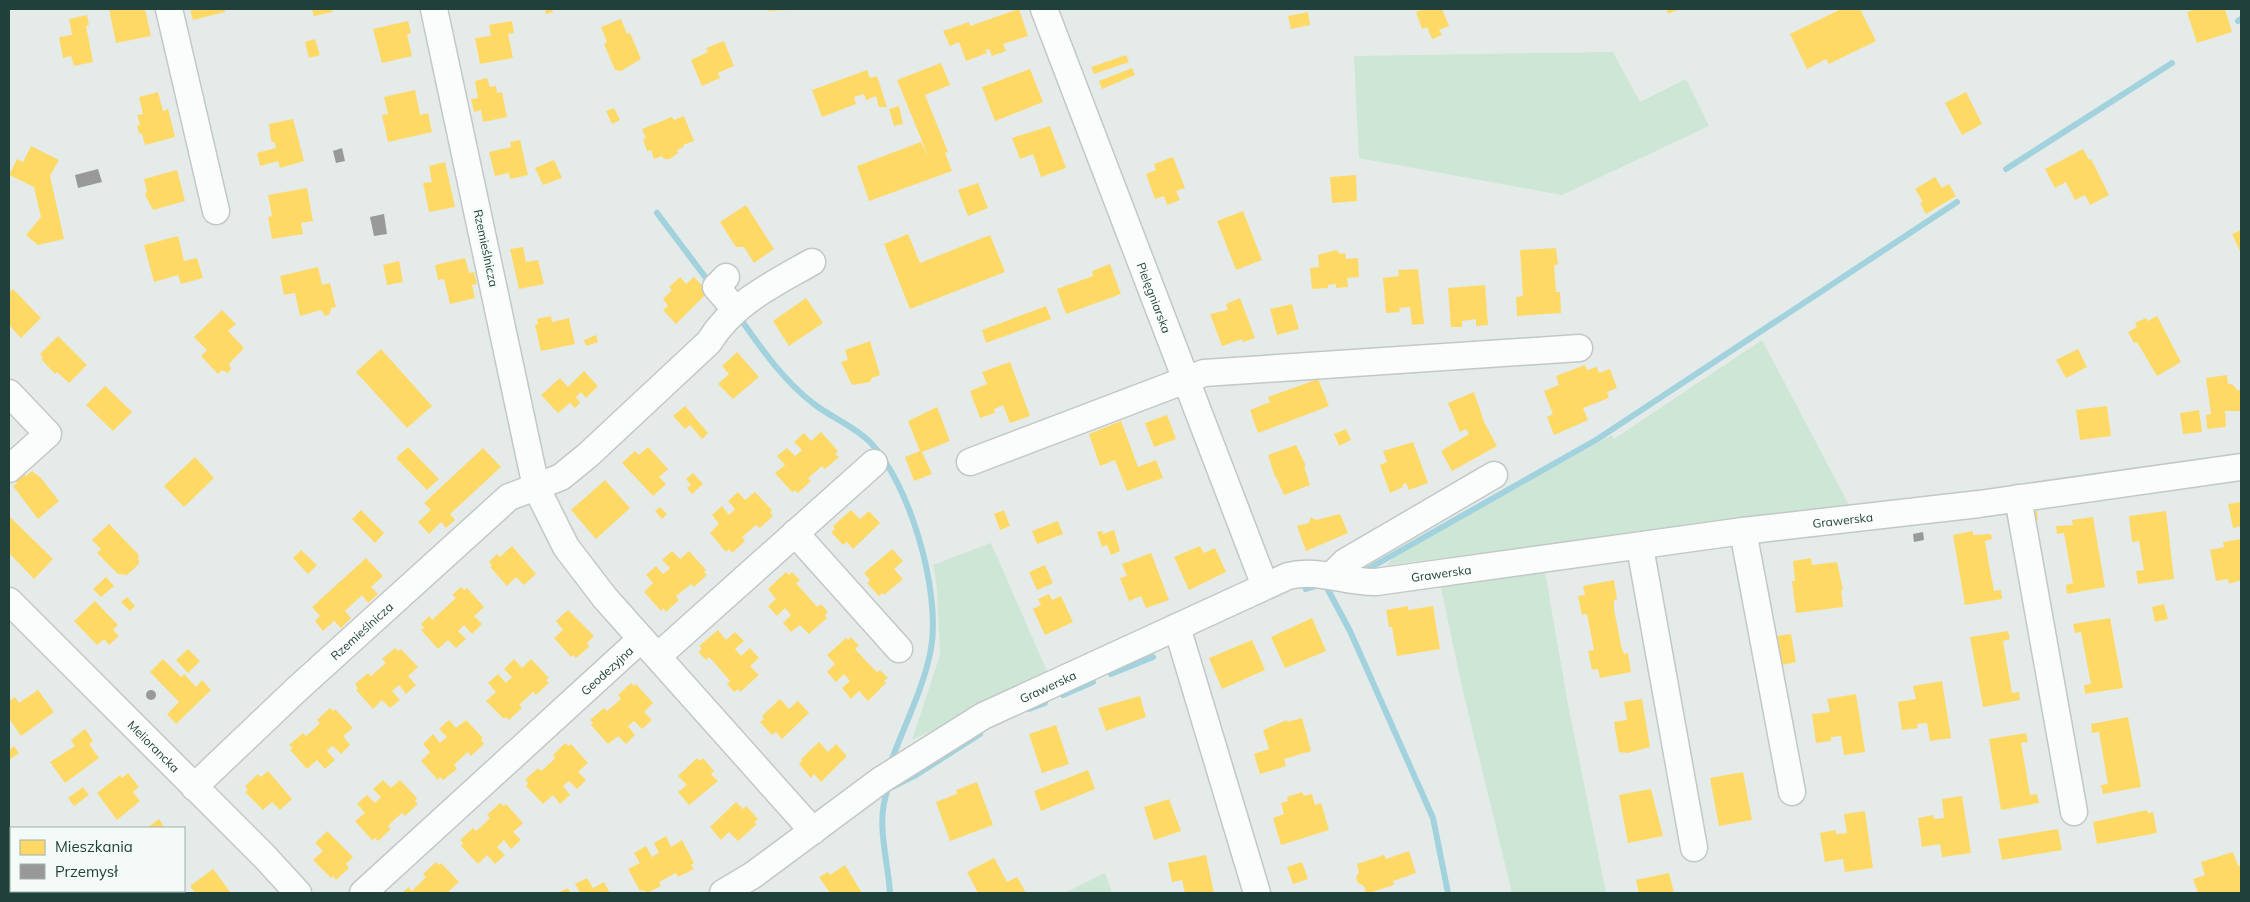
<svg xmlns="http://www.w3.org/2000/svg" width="2250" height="902" font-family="Mulish,sans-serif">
  <rect width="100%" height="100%" fill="#e5ebe8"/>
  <!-- green -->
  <path fill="#cde6d5" d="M1613 52 1640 102 1686 79 1709 126 1562 195 1359 158 1354 56Z
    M1762 340 1850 507 1387 565 1395 556 1612 435 1614 439Z
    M991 543 1049 676 912 740 940 655 937 588 933 565Z
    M1545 572 1568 705 1606 893H1512L1463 691 1440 583Z
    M1105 873 1112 893H1065Z"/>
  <!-- homes -->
  <path fill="#ffd966" d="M109 9H145L151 36 116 43Z
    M190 9H225V12L193 20Z
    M312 9H332L333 12 314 16Z
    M545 9H552L553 12 546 14Z
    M767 9H788V10L768 11Z
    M1019 9 1028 36 1003 44 1006 51 992 56 989 49 985 50 987 53 966 61 959 42 950 46 943 31 969 22 970 26Z
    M1424 9H1442L1449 26 1439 30 1442 35 1432 39 1427 27 1422 29 1416 12Z
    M1666 9H1680L1668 14Z
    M1841 9H1860L1876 41 1829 64 1826 59 1807 69 1790 34Z
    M2197 9H2225L2232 32 2197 43 2187 12Z
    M1308 12 1310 25 1291 29 1288 16Z
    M87 15 89 25 86 26 93 62 74 66 71 56 63 58 59 37 72 35 69 19Z
    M621 19 627 34 630 33 641 59 621 71 615 70 604 44 607 42 601 27Z
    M408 21 411 33 407 35 412 56 382 63 373 29Z
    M512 21 514 33 508 34 513 58 480 64 475 38 491 36 489 25Z
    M315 39 320 55 309 58 305 42Z
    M724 41 734 66 718 73 720 78 702 86 691 60 708 52 706 48Z
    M1126 55 1129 62 1094 74 1091 67Z
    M941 63 950 85 925 95 948 152 945 153 952 171 869 201 857 166 921 142 929 158 897 80Z
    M1132 68 1135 75 1102 89 1099 81Z
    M1030 69 1043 102 995 121 982 87Z
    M867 70 870 78 877 76 887 107H879L876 96 866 100 864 94 854 97 856 104 822 117 812 90Z
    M487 78 490 87 496 86 497 93 502 92 507 117 483 122 481 110 474 112 471 99 478 98 475 81Z
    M415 90 420 115 428 113 432 132 388 142 382 115 388 114 384 97Z
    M158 92 163 111 168 109 175 137 145 145 142 134 139 133 137 126 140 124 137 115 143 114 139 97Z
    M1966 92 1982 124 1962 135 1945 103Z
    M899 106 903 124 894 126 889 109Z
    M614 108 620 120 612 124 606 111Z
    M684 116 694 141 683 145 684 147 677 150 678 153 670 159H664L662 156 654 159 651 150 647 151 643 139 646 138 642 129 672 117 674 120Z
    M293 119 304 161 280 168 278 161 260 166 257 153 276 148 275 143 271 141 269 124Z
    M1050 126 1066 168 1041 177 1033 154 1020 159 1012 138Z
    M520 140 528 175 510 179 509 173 495 176 489 152 511 147 510 142Z
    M31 146 59 160 50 176 64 239 38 245 26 235 41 217 34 187 9 175 17 159 23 162Z
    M2083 149 2089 160 2091 159 2109 195 2090 205 2085 195 2075 200 2066 182 2055 188 2045 169Z
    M1173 157 1185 188 1176 191 1180 200 1167 205 1164 196 1155 199 1146 174 1156 170 1154 164Z
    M554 160 562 178 543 185 535 168Z
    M445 162 455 207 429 212 423 183 432 182 429 166Z
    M177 170 185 201 153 210 145 195 147 191 144 179Z
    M1356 175 1357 201 1332 203 1330 177Z
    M1935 177 1942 188 1949 184 1956 196 1926 214 1920 203 1923 202 1915 189Z
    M978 183 988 208 968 216 958 190Z
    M307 188 313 221 301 223 303 234 272 239 268 217 272 216 268 195Z
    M746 205 774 249 754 263 744 247H736L720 222Z
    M1243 211 1262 260 1236 270 1217 221Z
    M2241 230V253L2232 234Z
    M908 234 920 263 990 235 1005 272 910 309 884 244Z
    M178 236 184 261 197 258 203 278 181 284 178 275 154 282 144 245Z
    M523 247 526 262 538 260 544 284 519 289 510 249Z
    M1556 248 1558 265H1554L1556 292H1560L1561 313 1517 316 1516 297 1523 296 1520 250Z
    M1336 250 1340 254 1345 253 1346 259 1358 258 1359 277 1347 278 1348 287 1336 288V284L1328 285V288L1312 289 1310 268 1319 267 1318 255Z
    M465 258 469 273 474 272 477 284 472 285 475 298 450 304 444 279 438 280 435 265Z
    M399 261 403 282 387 285 383 265Z
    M1110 264 1121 294 1066 314 1057 289 1093 276 1092 271Z
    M318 267 322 285 330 283 336 307 331 308 330 314 325 316 321 310 300 316 295 293 284 295 280 276Z
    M1418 269 1424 324 1412 325 1410 307 1399 308 1400 312 1386 313 1383 278 1399 276 1398 270Z
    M680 277 686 284 694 277 708 292 676 324 663 310 668 306 663 299 672 290 669 287Z
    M1485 285 1488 325 1476 326V319L1462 321V327H1451L1448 288Z
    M13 289 41 318 21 338 9 325V293Z
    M806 298 823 323 789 346 773 321Z
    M1240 298 1255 338 1243 342 1242 339 1222 346 1210 314 1228 310 1226 304Z
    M1292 304 1299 329 1277 335 1270 309Z
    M1046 306 1051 319 986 343 982 330Z
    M222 310 236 324 228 331 244 348 229 364 231 369 228 373 222 370 218 374 201 356 207 350 194 337Z
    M551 316 552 322 569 318 575 344 541 351 535 325 538 324 537 319Z
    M2157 316 2181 362 2157 376 2137 342 2134 343 2128 332 2137 327 2135 323 2146 318 2148 321Z
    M596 335 598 342 586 346 584 340Z
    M58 336 87 365 69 383 57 372 55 374 41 359 43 357 40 354Z
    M870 341 880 375 872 378 870 382 852 385 841 362 848 360 845 350Z
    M381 349 432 406 407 428 356 372Z
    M2078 349 2087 367 2066 378 2056 360Z
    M737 352 759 377 733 399 718 384 729 374 722 366Z
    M1010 362 1030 416 1010 423 1003 405 994 409 995 413 980 418 970 391 987 384 982 372Z
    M1585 365 1587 370 1597 367 1599 373 1610 369 1617 388 1607 392 1609 398 1583 408 1588 420 1554 435 1547 417 1553 414 1544 391 1559 385 1556 376Z
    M584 371 598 386 586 398 581 392 576 397 580 403 575 408 570 403 558 413 541 395 560 378 568 387Z
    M2227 375 2228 384H2232L2237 390H2241V411H2225L2226 427 2207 429 2206 415 2211 414 2206 378Z
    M1318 379 1329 406 1258 433 1250 410 1270 402 1268 397Z
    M105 386 132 412 113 431 86 405Z
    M1474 392 1484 422 1497 446 1452 471 1441 451 1469 434 1466 429 1460 432 1448 403Z
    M685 406 708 433 702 439 690 425 685 429 673 416Z
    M2107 406 2111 436 2080 440 2076 410Z
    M937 407 950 441 922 452 932 474 914 481 905 457 920 451 908 421Z
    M2199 410 2202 432 2183 434 2180 413Z
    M1167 415 1176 439 1154 447 1145 423Z
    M1121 421 1138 467 1156 460 1163 478 1127 491 1115 460 1100 466 1089 434Z
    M1346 429 1351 440 1339 446 1334 434Z
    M821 432 838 451 835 454 839 457 825 469 822 466 814 473 808 478 811 481 798 493 795 490 792 492 775 473 785 465 777 456 787 448 795 456 802 450 794 442 804 433 811 441Z
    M1413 442 1428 483 1409 490 1406 483 1402 485 1403 487 1390 493 1380 465 1387 462 1383 451Z
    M1296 445 1306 466H1304L1310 485 1284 495 1276 477H1275L1268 455Z
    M408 447 439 479 427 490 396 458Z
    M648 447 668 469 659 477 666 484 653 496 622 463 635 451 639 455Z
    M483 448 501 467 450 514 455 520 446 528 441 522 429 534 418 522 431 510 424 503Z
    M195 457 214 478 184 507 164 486Z
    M22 471 26 476 32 471 41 478 59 501 38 519 13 486 17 483 13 478Z
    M693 473 703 484 692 494 687 488 691 485 686 479Z
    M605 480 630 508 596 539 571 510Z
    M738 492 745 500 755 492 772 510 770 513 773 516 760 528 756 525 742 537 745 541 732 553 729 549 726 552 710 533 719 524 712 515 722 506 729 515 735 509 728 501Z
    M2241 502V526L2233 528 2228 504Z
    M660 507 667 514 662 519 655 511Z
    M361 510 384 533 375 543 352 519Z
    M851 510 860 519 869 511 880 523 853 549 847 542 843 545 831 532 835 529 833 526Z
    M1004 510 1010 526 1000 530 994 514Z
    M2037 511 2038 520 2029 521 2028 512Z
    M2166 511 2174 579 2138 584 2136 571 2144 570 2139 541 2132 542 2129 516Z
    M1340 514 1348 533 1306 551 1297 526 1309 523 1311 517 1316 520Z
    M9 516 53 559 34 579 9 553Z
    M2093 517 2105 587 2067 594 2066 585 2073 583 2064 533 2057 534 2056 526 2073 525 2072 520Z
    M1058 521 1063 534 1037 544 1032 531Z
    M109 524 138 554 139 564 127 575 118 574 97 553 101 549 92 540Z
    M1114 530 1120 551 1111 555 1107 545 1102 547 1097 532 1102 531 1103 534Z
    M1973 531V535L1991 534 1992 539 1985 541 1989 565 1994 591 2001 590 2002 599 1965 605 1953 535Z
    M2241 539V580L2229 584 2228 579 2216 581 2210 550 2224 547 2223 542Z
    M512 546 536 574 524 585 516 577 507 586 490 567 492 565 489 562 497 554 500 557Z
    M1200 546 1204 553 1215 548 1226 572 1189 590 1174 557Z
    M892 549 903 561 894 569 903 579 884 595 882 593 879 596 867 583 870 580 864 573Z
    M301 550 317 565 308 574 293 558Z
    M672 551 680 559 689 551 706 570 704 572 707 575 694 587 691 584 685 589 676 596 679 600 666 612 663 608 661 611 644 592 653 583 646 575 656 566 663 574 667 571 670 568 662 560Z
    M1151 553 1169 600 1146 608 1141 596 1129 601 1120 578 1127 576 1122 564Z
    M366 558 383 576 371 587 378 594 368 603 362 595 345 611 351 618 341 628 334 621 323 631 315 621 320 616 312 607Z
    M1811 558 1812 565 1837 562 1843 590H1841L1843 607 1796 613 1792 581H1795L1793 561Z
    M1045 565 1053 583 1037 590 1029 572Z
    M786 572 789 575 792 572 800 580 796 583 817 607 821 604 828 612 825 615 827 618 809 634 800 625 791 632 783 623 791 615 785 608 777 616 768 606 776 599 768 589Z
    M106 577 114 586 101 597 93 589Z
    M1614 580 1617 599 1614 600V609L1621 645 1624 654 1628 653 1631 672 1600 678 1598 669 1592 670 1588 651 1594 650 1587 614 1582 615 1578 596 1585 595 1583 586Z
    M461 587 464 590 467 588 484 607 474 616 482 624 472 634 464 625 458 631 466 639 456 648 448 640 438 649 421 630 424 628 421 624 429 616 432 620 456 598 452 595Z
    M1049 594 1052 600 1061 596 1073 622 1045 635 1033 609 1041 605 1038 599Z
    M127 597 135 606 130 611 121 602Z
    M95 601 118 625 113 630 119 636 109 645 104 639 97 645 74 621Z
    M2164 604 2168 619 2155 622 2152 607Z
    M1408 606V610L1433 606 1440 649 1397 656 1392 627H1389L1386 610Z
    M568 610 594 636 587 643 589 647 576 658 573 655 571 657 554 638 563 630 556 621Z
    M1312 618 1326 651 1285 668 1271 637Z
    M2110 618 2123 688 2085 694 2084 685 2091 684 2081 632 2075 633 2073 624Z
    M718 630 726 640 735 632 744 641 735 649 741 656 750 648 759 658 750 666 759 675 740 692 738 689 734 692 727 684 730 681 719 668 709 657 706 660 698 652 702 649 699 646Z
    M2008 631 2010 639 2003 641 2012 693 2019 692 2020 700 1983 707 1970 637Z
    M1791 634 1796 662 1782 665 1777 636Z
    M851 637 859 646 855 649 867 662 877 672 880 670 888 678 884 681 886 683 868 701 859 691 851 699 842 688 850 681 844 674 836 682 827 672 835 664 827 655 846 638 848 640Z
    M1252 640 1265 670 1222 689 1209 658Z
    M395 648 398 651 401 649 418 667 408 676 416 685 406 694 399 685 392 691 400 700 390 708 382 700 373 709 356 690 358 688 355 684 368 673 371 676 386 663 382 659Z
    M188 649 200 661 188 673 176 660Z
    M163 659 181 677 184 674 196 687 202 680 211 690 176 724 167 714 179 702 150 672Z
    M514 659 522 668 531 659 549 678 546 680 549 683 536 695 533 692 519 705 522 708 509 720 506 717 504 719 486 701 496 692 488 683 498 674 506 683 512 677 504 669Z
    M1942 681 1951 738 1930 741 1927 723 1917 724 1918 728 1902 730 1898 702 1916 699 1913 686Z
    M631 683 634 686 636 684 653 703 644 712 652 720 642 729 634 721 628 726 635 735 626 744 618 736 608 744 591 725 593 723 590 720 604 708 607 711 615 704 621 699 618 695Z
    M38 690 54 712 21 736 10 720 9 722V701L15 697 19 703Z
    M1856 694 1865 752 1844 755 1841 736 1831 737V741L1816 743 1812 714 1830 712 1827 699Z
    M1140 696 1146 717 1106 731 1098 708Z
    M780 699 789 709 798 701 809 713 782 739 776 732 772 735 760 722 764 719 762 716Z
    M1642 699 1650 747 1628 753 1619 752 1614 722 1627 720 1624 702Z
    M330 708 333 711 335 709 353 728 343 736 350 745 341 754 333 746 331 747 327 751 335 760 325 769 317 760 307 769 290 750 293 748 289 745 303 733 306 736 312 731 320 723 317 720Z
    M2128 717 2141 787 2103 794 2101 785 2108 784 2099 732 2092 733 2091 724Z
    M1302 718 1311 751 1284 759 1286 766 1260 774 1254 754 1269 749 1263 730 1287 720V722Z
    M449 720 456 728 466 720 483 738 481 740 484 744 471 756 468 752 459 760 454 765 457 769 443 780 440 777 438 780 421 761 430 752 423 744 433 734 440 743 447 737 439 729Z
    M1056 725 1069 764 1042 773 1029 734Z
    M85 729 93 741 89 744 99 758 65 783 50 762 75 746 71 740Z
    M2026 733 2028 742 2021 743 2030 795 2037 794 2039 803 2001 810 1989 739Z
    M819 742 828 752 836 744 847 756 821 782 814 774 811 778 799 764 802 761 801 759Z
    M565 743 569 746 571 744 588 763 578 772 586 780 577 789 569 781 563 786 570 795 560 804 553 795 543 804 526 786 528 783 525 780 538 768 541 771 547 766 555 758 553 755Z
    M14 746 19 753 9 760V750Z
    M697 758 699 761 703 758 714 771 711 774 718 781 689 805 678 792 687 785 678 776Z
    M1088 770 1095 789 1041 811 1034 791Z
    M268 771 292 799 280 810 272 802 263 810 245 792 248 790 245 786 258 774 261 777Z
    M1743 772 1752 820 1719 826 1710 778Z
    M128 773 139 787 133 792 140 801 117 820 97 793 120 775 122 778Z
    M383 780 391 788 400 780 417 798 415 801 418 804 405 816 402 813 394 820 388 826 391 829 378 841 375 838 372 840 355 821 365 813 357 804 367 795 375 803 381 797 373 789Z
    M977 782 993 825 950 841 936 802 957 794 956 790Z
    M83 787 89 795 74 806 68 798Z
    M1651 789 1663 836 1628 843 1619 795Z
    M1302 792 1304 796 1312 794 1315 805 1321 803 1329 830 1281 845 1273 818 1284 814 1281 803 1288 801 1287 797Z
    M1962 796 1971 853 1942 857 1940 844 1922 847 1918 818 1933 815 1934 819 1944 818 1942 799Z
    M1169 799 1181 831 1154 840 1144 807Z
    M736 802 743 809 746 806 758 819 754 822 757 824 738 841 729 832 721 840 710 827Z
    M500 803 504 806 506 804 523 823 513 832 521 840 511 849 504 840 497 847 505 855 495 864 487 855 478 864 461 846 463 843 460 840 473 828 476 831 482 826 490 818 487 815Z
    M2147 810 2148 813 2153 812 2157 833 2097 844 2093 822Z
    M1865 811 1873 868 1845 872 1843 859 1825 862 1820 833 1836 830V834L1847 833 1844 814Z
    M159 819 165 828H147Z
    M2058 829 2062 850 2002 860 1998 839Z
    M327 831 353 857 346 864 349 868 336 880 333 876 331 878 313 860 323 851 315 843Z
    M666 836 671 847 682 840 694 863 691 865 694 869 678 877 676 873 659 882 661 886 647 893 643 890 640 891 628 869 640 863 634 853 646 846 652 857 659 853 654 843Z
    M1409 851 1416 873 1393 881 1394 885 1369 893H1366L1364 886 1358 883 1356 877 1359 872 1357 864 1384 855 1386 859Z
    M2233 852 2238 866 2241 865V893H2198L2193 879 2205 875 2201 862Z
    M1206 855 1214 893H1185L1182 880 1172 882 1168 863Z
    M994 858 1007 882 1017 877 1026 893H978L967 872Z
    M436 862 439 865 441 863 459 882 449 891 451 893H402L409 887 412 891 426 877 423 874Z
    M1302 862 1308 879 1293 884 1287 867Z
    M845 865 862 893H830L819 877 828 872 830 875Z
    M213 869 231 893H195L190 886Z
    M1669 873 1674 893H1639L1636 880Z
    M587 878 593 888 604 882 610 893H580L575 884Z
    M568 888 571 893H557Z"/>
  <!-- industry -->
  <path fill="#999" d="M342 148 345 161 336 163 333 151Z
    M98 169 102 182 78 188 75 175Z
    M384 214 387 234 374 236 370 217Z
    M1923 532 1924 540 1914 542 1913 534Z
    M146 695a5 5 0 1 1 10 0a5 5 0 1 1-10 0Z"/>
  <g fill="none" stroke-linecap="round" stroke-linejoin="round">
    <!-- stream -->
    <path stroke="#a2d2dd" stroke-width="6" d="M2238 21 2241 19
      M2006 169 2172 63
      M657 213 706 278
      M742 321C763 351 784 381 814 404 832 418 853 425 870 442 910 484 941 591 931 649 924 687 905 724 892 759
      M1361 573 1596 440 1957 202
      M1306 589 1319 585 1327 588 1350 631 1433 818 1448 893
      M1111 674 1153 657
      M1063 695 1093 682
      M1029 709 1045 703
      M890 893C888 859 875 822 888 789L916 775 980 734"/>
    <!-- minor casing -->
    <g stroke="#c2c8c6" stroke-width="29">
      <g id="minor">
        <path d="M169 9 216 211"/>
        <path id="s1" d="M1044 9 1265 586"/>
        <path d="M812 262C773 284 733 303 709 342L588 455 561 477 536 487 566 547 605 598 813 831"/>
        <path d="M726 277 716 287 735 309"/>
        <path d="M9 393 48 434 9 469"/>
        <path d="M970 462 1204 373 1579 348"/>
        <path d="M2018 498 2074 812"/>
        <path d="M1743 531 1792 792"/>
        <path d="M795 533 899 649"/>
        <path d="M1640 547 1694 848"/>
        <path d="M1331 576 1345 562 1494 475"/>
        <path id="s2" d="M9 601 265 857 298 893"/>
        <path d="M1177 627 1257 893"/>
        <path d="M658 656 874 463"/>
        <path id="s3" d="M194 787 296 690 509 497 536 487 434 9"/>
        <path id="s4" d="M363 893 641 639"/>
        <path id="s5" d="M723 893 753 875 881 780 983 716 1288 576C1318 568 1346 583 1376 582L1743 531 1979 504 2241 467"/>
      </g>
    </g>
    <!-- minor -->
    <use href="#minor" stroke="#fbfcfc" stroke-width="26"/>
  </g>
  <g text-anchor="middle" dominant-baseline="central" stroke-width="5" stroke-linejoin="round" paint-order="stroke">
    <!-- street labels -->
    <g font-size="12" fill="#20413a" stroke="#f4faf7">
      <text transform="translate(486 248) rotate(78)">Rzemieślnicza</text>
      <text stroke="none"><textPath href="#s1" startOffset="309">Pielęgniarska</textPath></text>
      <text stroke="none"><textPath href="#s5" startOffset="1210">Grawerska</textPath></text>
      <text stroke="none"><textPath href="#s5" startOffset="805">Grawerska</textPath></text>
      <text stroke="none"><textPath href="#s3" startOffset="229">Rzemieślnicza</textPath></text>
      <text stroke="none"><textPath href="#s4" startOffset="330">Geodezyjna</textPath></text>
      <text stroke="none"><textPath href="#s5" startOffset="386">Grawerska</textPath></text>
      <text stroke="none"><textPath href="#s2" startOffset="205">Meliorancka</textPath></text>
    </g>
  </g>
  <!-- border -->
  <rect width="2250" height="902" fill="none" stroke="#20413a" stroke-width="20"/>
  <!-- legend -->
  <rect x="10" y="827" width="175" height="65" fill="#f4faf7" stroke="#9fb0ab"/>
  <rect x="20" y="840" width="25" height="15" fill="#ffd966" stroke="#9fb0ab"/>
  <text x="55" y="852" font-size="15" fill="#20413a">Mieszkania</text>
  <rect x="20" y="864" width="25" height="15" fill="#999999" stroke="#9fb0ab"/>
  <text x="55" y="877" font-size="15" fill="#20413a">Przemysł</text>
</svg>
